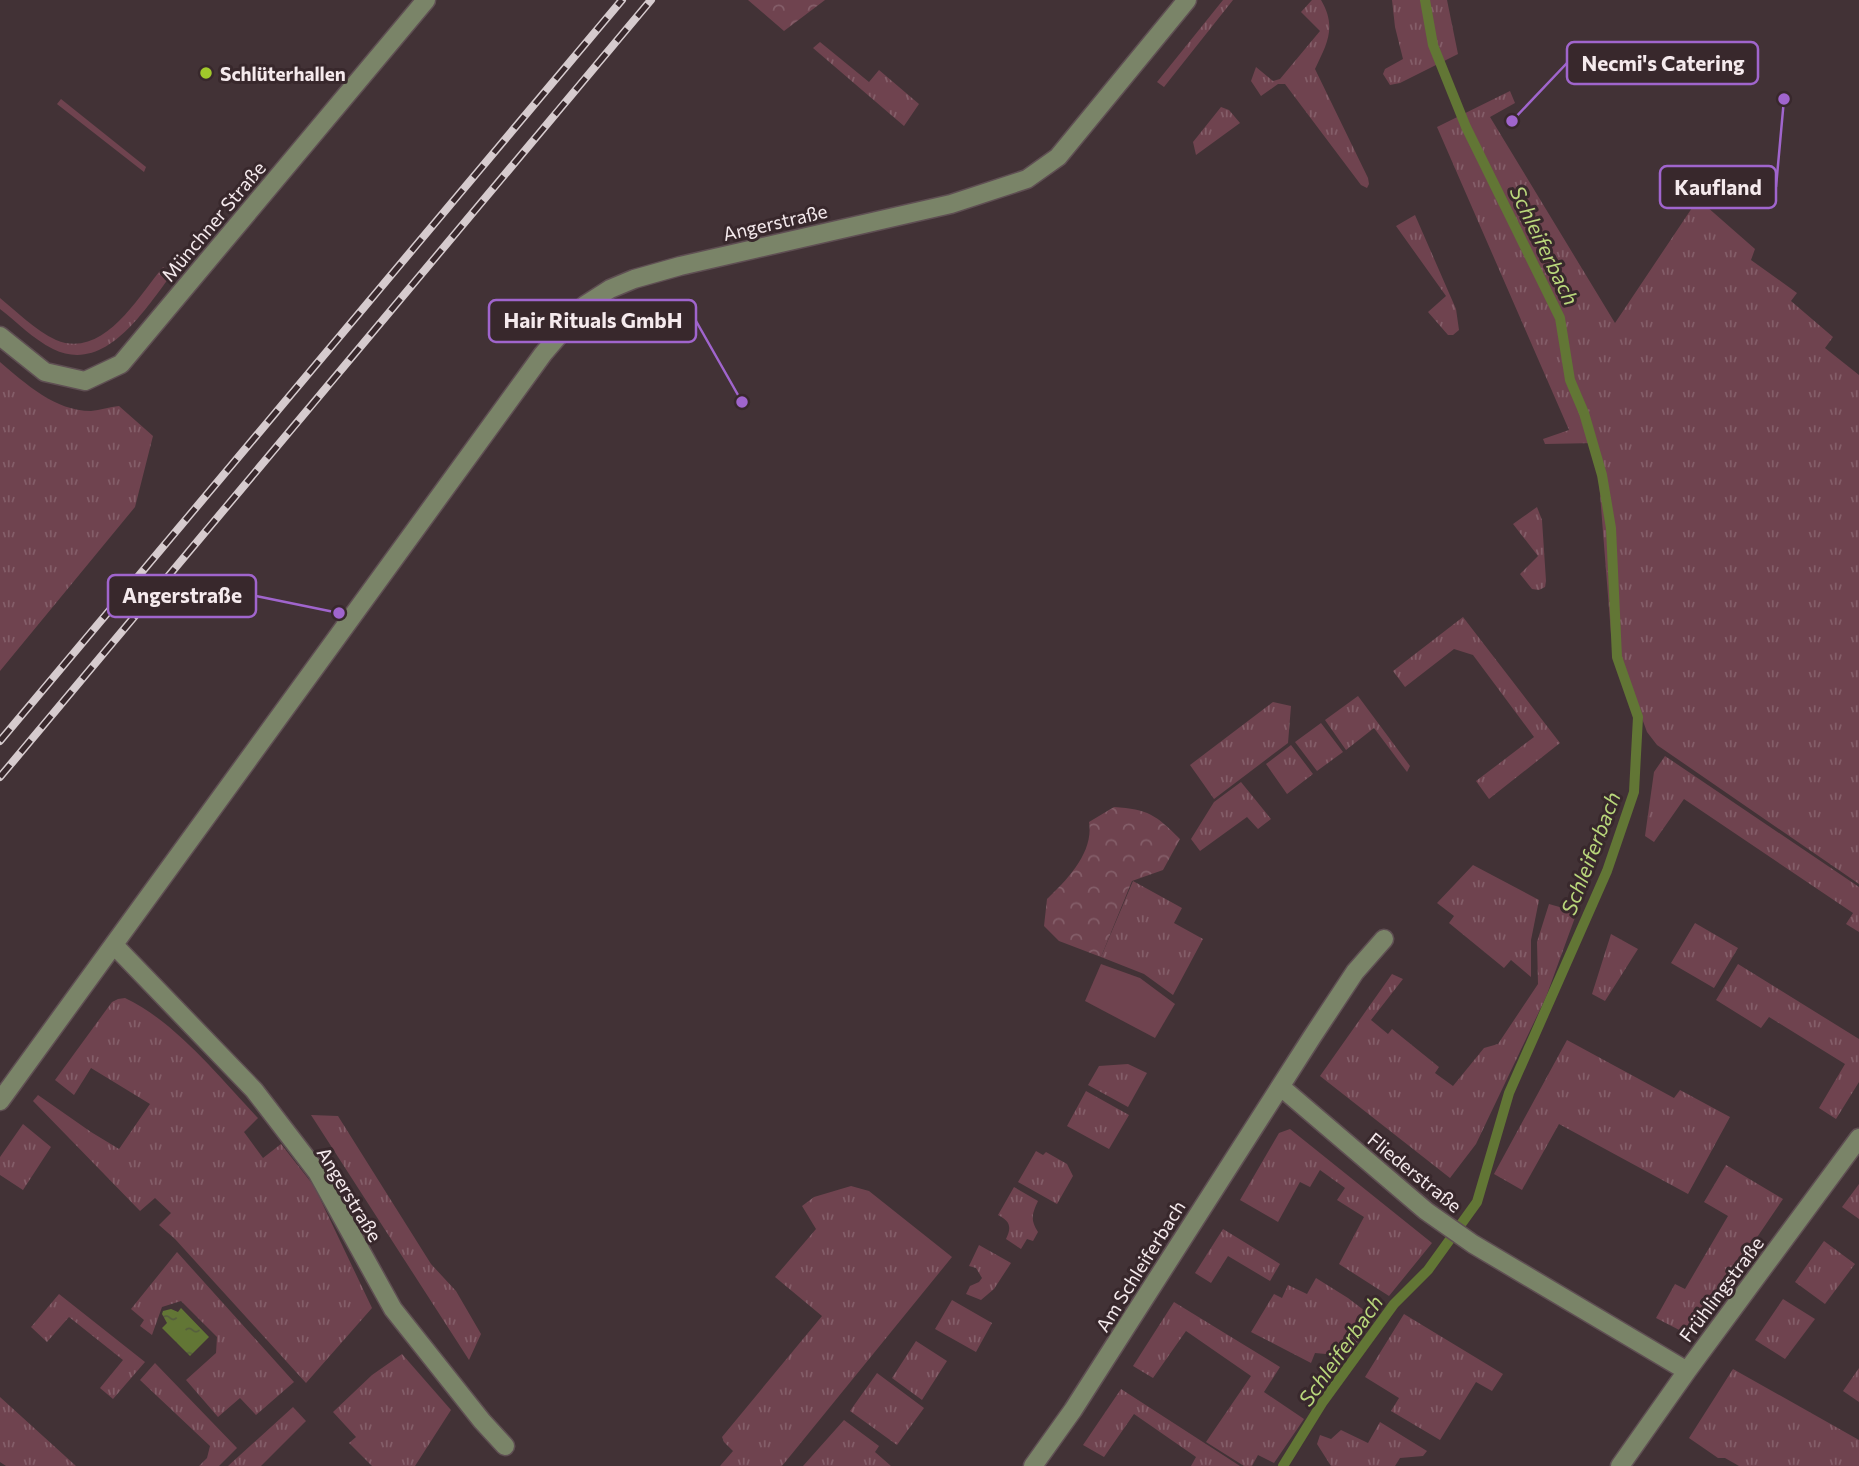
<svg xmlns="http://www.w3.org/2000/svg" width="1859" height="1466" font-family="Commissioner,sans-serif">
  <defs>
    <pattern id="grass-tufts" width="24" height="20" patternUnits="userSpaceOnUse" patternTransform="scale(1.75)"><rect width="24" height="20" fill="#6f434f"/><path d="M3 7l-1-3M5 7V3M7 7l1-3M15 17l-1-3M17 17v-4M19 17l1-3" fill="none" stroke="#845e69"/></pattern>
    <pattern id="forest-crowns" width="20" height="18" patternUnits="userSpaceOnUse" patternTransform="scale(1.75)"><rect width="20" height="18" fill="#6f434f"/><path d="M2 6a3 3 0 1 1 6 0M12 15a3 3 0 1 1 6 0" fill="none" stroke="#845e69"/></pattern>
    <pattern id="water-ripples" width="26" height="14" patternUnits="userSpaceOnUse" patternTransform="scale(1.75)"><rect width="26" height="14" fill="#627635"/><path d="M2 4q2-2 4 0t4 0M15 11q2-2 4 0t4 0" fill="none" stroke="#565e3e"/></pattern>
  </defs>
  <rect width="100%" height="100%" fill="#423236"/>
  <!-- grass -->
  <path fill="url(#grass-tufts)" d="M1223 0H1233L1164 87 1157 82Z
    M1312 0H1321C1337 27 1327 44 1315 69L1368 178 1369 184 1367 188 1361 185 1285 84H1278L1261 96 1251 81 1256 67 1273 81 1280 79 1320 31 1301 12Z
    M1392 0H1447L1458 54 1400 83 1390 85 1383 74 1385 69 1403 59 1395 27Z
    M820 42 869 82 879 70 919 104 904 126 813 48Z
    M1510 91 1515 103 1490 117 1615 323 1698 199 1755 249 1751 260 1797 293 1791 301 1833 337 1825 348 1859 375V884L1657 745 1647 732 1611 634 1596 443 1545 444 1543 439 1569 430 1437 127Z
    M61 99 146 167 144 172 57 104Z
    M1221 107 1229 110 1240 123 1196 155 1193 142Z
    M1415 215 1456 309 1459 330 1453 335H1448L1428 312 1446 296 1396 226Z
    M163 267 172 274C145 309 106 375 53 349 33 339 17 322 0 309V298C17 312 35 330 56 340 103 360 138 297 163 267Z
    M0 362C26 384 55 411 91 411 100 410 110 407 119 406L153 436 135 507 0 671Z
    M1537 507 1542 520 1546 581 1545 587 1539 590 1532 589 1520 574 1538 556 1513 524Z
    M1463 617 1560 743 1489 799 1476 781 1534 737 1473 655 1454 649 1405 687 1393 671Z
    M1358 696 1410 766 1407 772 1374 728 1346 750 1325 720Z
    M1273 702 1291 706 1288 743 1214 799 1190 765Z
    M1321 723 1343 752 1317 771 1295 742Z
    M1291 745 1313 774 1287 794 1266 764Z
    M1665 756 1859 887V932L1846 924 1853 913 1684 799 1654 842 1645 836 1654 772Z
    M1241 782 1271 819 1258 829 1247 817 1200 851 1191 839 1214 802Z
    M1473 865 1539 900 1531 940V977L1511 960 1504 968 1449 923 1454 916 1437 903Z
    M1133 881 1182 908 1174 923 1203 939 1173 995 1144 974 1101 957Z
    M1549 904 1577 912 1546 997 1476 1144 1450 1178 1320 1076 1392 974 1403 979 1371 1020 1388 1034 1392 1029 1439 1067 1435 1073 1453 1086 1484 1048 1498 1044 1538 984 1537 942Z
    M1695 923 1738 948 1714 988 1671 963Z
    M1611 934 1638 949 1605 1001 1592 994Z
    M1738 964 1859 1039V1082L1836 1119 1819 1108 1845 1064 1769 1017 1761 1028 1716 1000Z
    M125 998C176 1022 220 1078 258 1118L244 1132 263 1158 281 1144 314 1186 372 1308 306 1383 175 1239 159 1225 171 1213 155 1198 140 1211 33 1101 38 1095 91 1132 119 1149 150 1104 91 1068 74 1095 55 1080 112 1002 118 999Z
    M1567 1040 1674 1098 1680 1090 1730 1117 1688 1194 1559 1124 1522 1190 1494 1174Z
    M1128 1064 1147 1073 1128 1107 1088 1085 1099 1066Z
    M1086 1091 1129 1115 1109 1149 1067 1126Z
    M311 1115 338 1116 431 1264 456 1291 481 1334 469 1360Z
    M23 1124 51 1147 23 1190 0 1175V1157Z
    M1290 1129 1432 1243 1389 1296 1339 1264 1364 1217 1337 1200 1345 1188 1320 1170 1310 1187 1300 1182 1278 1222 1240 1200 1279 1133Z
    M1036 1151 1043 1155 1046 1152 1067 1164 1073 1176 1057 1204 1018 1182Z
    M1726 1165 1783 1199 1692 1333 1687 1334 1656 1318 1675 1284 1685 1289 1728 1216 1704 1202Z
    M1859 1184V1219L1842 1207Z
    M851 1186 869 1191 952 1257 782 1466H720L733 1451 724 1442 722 1437 822 1316 775 1277 816 1229 802 1206 814 1197Z
    M1014 1187 1038 1201C1032 1214 1030 1220 1038 1232L1033 1241 1027 1239 1021 1249 1006 1239C1012 1227 1010 1221 998 1215Z
    M1223 1229 1280 1264 1270 1281 1228 1256 1211 1283 1195 1273Z
    M1824 1241 1855 1264 1825 1304 1795 1282Z
    M979 1245 1011 1263 994 1289 981 1300 966 1294 970 1286 979 1282 982 1278 976 1268 969 1266Z
    M177 1252 294 1382 256 1415 240 1398 218 1417 186 1380 216 1353 217 1337 181 1301 162 1307 152 1335 140 1326 144 1320 131 1309Z
    M1316 1278 1348 1298 1374 1318 1348 1356 1315 1353 1311 1363 1251 1332 1274 1294 1282 1298 1288 1285 1307 1294Z
    M59 1294 145 1362 113 1399 100 1388 123 1360 69 1317 47 1342 31 1327Z
    M1783 1299 1815 1319 1785 1359 1755 1340Z
    M952 1300 992 1323 976 1352 935 1329Z
    M1174 1302 1280 1367 1264 1392 1304 1419 1274 1463 1258 1455 1252 1466H1244L1206 1442 1251 1376 1186 1331 1153 1378 1133 1366Z
    M1404 1314 1503 1374 1492 1391 1476 1382 1440 1440 1391 1411 1399 1398 1365 1377Z
    M916 1341 947 1361 922 1400 892 1378Z
    M402 1354 451 1410 415 1466H372L349 1443 356 1437 333 1412 372 1375Z
    M155 1363 237 1448 219 1466H199L207 1458 210 1446 140 1380Z
    M1859 1368V1402L1843 1391Z
    M1733 1369 1859 1440V1466H1739L1725 1458H1718L1689 1438Z
    M877 1373 924 1408 897 1445 850 1411Z
    M1121 1389 1240 1466H1191L1196 1457 1134 1414 1104 1457 1083 1445Z
    M0 1397 76 1466H6L0 1462Z
    M293 1407 306 1421 261 1466H228Z
    M844 1420 879 1446 875 1452 891 1466H803Z
    M1380 1422 1427 1451 1423 1456 1400 1458 1395 1466H1331L1317 1444 1320 1435 1331 1439 1341 1430 1368 1443Z"/>
  <!-- forest -->
  <path fill="url(#forest-crowns)" d="M748 0H825L784 31Z
    M1114 807C1148 809 1156 815 1180 839L1163 870 1132 881 1101 957 1059 941 1044 926 1047 899C1068 879 1094 852 1089 822Z"/>
  <!-- garden -->
  <path fill="#6f434f" d="M1101 964 1140 978 1175 1004 1155 1038 1085 1001Z"/>
  <!-- water -->
  <path fill="url(#water-ripples)" d="M181 1308 209 1337 190 1356 162 1328 167 1323 162 1314 163 1311 171 1309 178 1312Z"/>
  <g fill="none" stroke-linecap="round" stroke-linejoin="round">
    <!-- stream -->
    <path stroke="#627635" stroke-width="10" d="M1283 1466 1322 1403 1394 1304 1428 1270 1477 1202 1509 1093 1607 871 1634 792 1638 717 1617 657 1611 528 1602 475 1584 413 1570 380 1560 318 1466 127 1433 45 1425 0"/>
    <!-- minor casing -->
    <g stroke="#5f4f53" stroke-width="21">
      <path id="minor" d="M0 336 45 372 85 381 121 364 426 0
        M114 945 254 1090 317 1172 393 1309 482 1421 505 1446
        M1281 1087 1426 1211 1473 1244 1687 1371
        M0 1101 543 354 585 305 610 289 634 279 680 266 951 204 1027 179 1058 157 1187 0
        M1033 1466 1073 1410 1312 1037 1355 972 1384 939
        M1620 1466 1687 1371 1859 1138"/>
    </g>
    <!-- minor -->
    <use href="#minor" stroke="#7a8468" stroke-width="18"/>
    <!-- rail casing -->
    <g stroke="#d6cbce" stroke-width="8">
      <path id="rail" d="M0 741 622 0
        M0 777 651 0"/>
    </g>
    <!-- rail -->
    <use href="#rail" stroke="#38282c" stroke-width="5" stroke-dasharray="16" stroke-linecap="butt"/>
  </g>
  <!-- markers -->
  <circle fill="#a1c92b" stroke="#38282c" stroke-width="2.5" cx="206" cy="73" r="7"/>
  <g text-anchor="middle" dominant-baseline="central" stroke-width="6" stroke-linejoin="round" paint-order="stroke">
    <!-- poi labels -->
    <g font-size="19" font-weight="bold" fill="#f5eaed" stroke="#38282c" text-anchor="start">
      <text x="220" y="73">Schlüterhallen</text>
    </g>
    <!-- street labels -->
    <g font-size="19" fill="#f5eaed" stroke="#38282c">
      <text transform="translate(213 221) rotate(-50)">Münchner Straße</text>
      <text transform="translate(775 222) rotate(-13)">Angerstraße</text>
      <text transform="translate(1415 1172) rotate(39)">Fliederstraße</text>
      <text transform="translate(350 1194) rotate(59)">Angerstraße</text>
      <text transform="translate(1140 1266) rotate(-58)">Am Schleiferbach</text>
      <text transform="translate(1721 1289) rotate(-53)">Frühlingstraße</text>
    </g>
    <!-- water labels -->
    <g font-size="21" font-style="italic" fill="#b9d77b" stroke="#38282c">
      <text transform="translate(1545 245) rotate(64)">Schleiferbach</text>
      <text transform="translate(1590 853) rotate(-69)">Schleiferbach</text>
      <text transform="translate(1340 1350) rotate(-55)">Schleiferbach</text>
    </g>
  </g>
  <!-- callouts -->
  <path fill="none" stroke="#a065cd" stroke-width="2.5" d="M1512 121L1567 63M1784 99L1776 187M742 402L696 321M339 613L256 596"/>
  <g fill="#a065cd" stroke="#38282c" stroke-width="2.5">
    <circle cx="1512" cy="121" r="7"/>
    <circle cx="1784" cy="99" r="7"/>
    <circle cx="742" cy="402" r="7"/>
    <circle cx="339" cy="613" r="7"/>
  </g>
  <g fill="#38282c" stroke="#a065cd" stroke-width="2.5">
    <rect x="1567" y="42" width="191" height="42" rx="7"/>
    <rect x="1660" y="166" width="116" height="42" rx="7"/>
    <rect x="489" y="300" width="207" height="42" rx="7"/>
    <rect x="108" y="575" width="148" height="42" rx="7"/>
  </g>
  <g font-size="21" text-anchor="middle" font-weight="bold" fill="#f5eaed">
    <text x="1663" y="71">Necmi's Catering</text>
    <text x="1718" y="195">Kaufland</text>
    <text x="593" y="328">Hair Rituals GmbH</text>
    <text x="182" y="603">Angerstraße</text>
  </g>
</svg>
